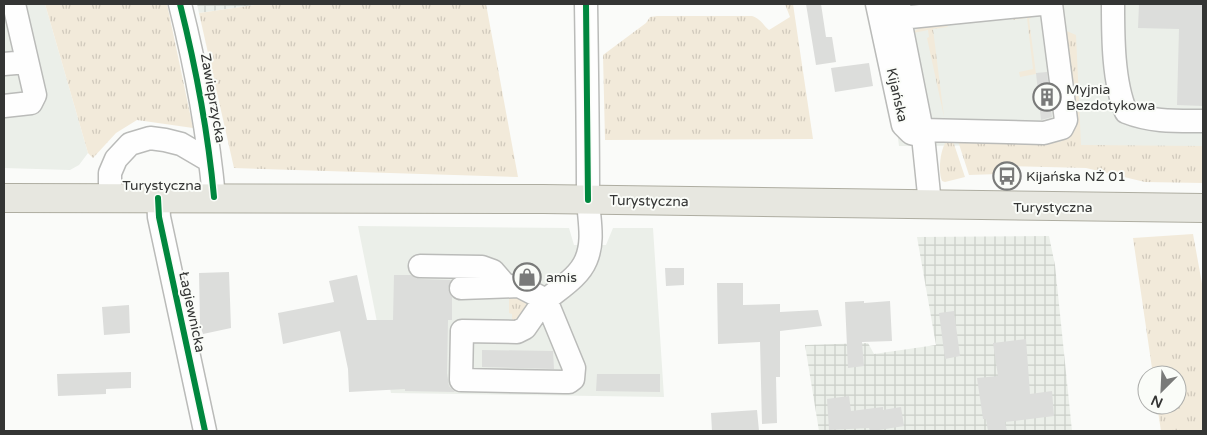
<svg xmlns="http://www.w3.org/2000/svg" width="1207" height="435" font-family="'Varela Round',sans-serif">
  <defs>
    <pattern id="industrial-grid" width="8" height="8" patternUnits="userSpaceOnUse" patternTransform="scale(1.25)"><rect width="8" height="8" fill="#ebefe9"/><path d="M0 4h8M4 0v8" fill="none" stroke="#cacec8"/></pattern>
    <pattern id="grass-tufts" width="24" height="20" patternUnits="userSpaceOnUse" patternTransform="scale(1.25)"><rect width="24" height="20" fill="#f2eada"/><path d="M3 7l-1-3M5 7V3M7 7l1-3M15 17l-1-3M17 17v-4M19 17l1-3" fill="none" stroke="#d0c9bc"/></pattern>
  </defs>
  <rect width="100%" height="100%" fill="#fafbf9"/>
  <!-- built -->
  <path fill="#ebefe9" d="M4 4H45L88 153 79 165 70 170 4 168Z
    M878 4H1203V161L1081 145 899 146 883 21Z
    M358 226 569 228 574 245H606L613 228H653L664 397 391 393Z"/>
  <!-- industrial -->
  <path fill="url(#industrial-grid)" d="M197 4H261L199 13Z
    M1049 236 1055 265 1072 431H819L805 345 868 343 874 354 936 345 917 237Z"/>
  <!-- grass -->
  <path fill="url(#grass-tufts)" d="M45 4H167L193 128 137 120 116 133 93 158 88 153Z
    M261 4H486L518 177 234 168 199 13Z
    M785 4H793L813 139 605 140 603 55 646 23 650 17 657 16H752C761 19 763 25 769 30L790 17Z
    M1031 15V18L1029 19 1036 74 1020 77 1019 72 1033 69 1027 18 1013 20V17Z
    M946 24 948 27 933 29 944 117 927 38 929 37 928 30 913 33C920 24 935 25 946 24Z
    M1062 29 1076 35 1081 145 1203 146V183L1145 182 1086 168 1003 166 999 174 969 175 958 141 1060 142 1066 137Z
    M953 141 965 177 945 182 942 181C938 172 940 150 946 142Z
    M1193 234 1203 289V431H1161L1157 405H1177V375H1153L1133 238Z
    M509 297C518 297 526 299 528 309L512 326V314L509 313Z"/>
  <!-- building -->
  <path fill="#dcdddb" d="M806 4H821L826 37H832L836 62 816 65Z
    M1139 4H1203V106L1177 105 1179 29 1138 28Z
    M869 63 873 86 835 92 831 68Z
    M1047 72 1052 117 1041 120 1036 73Z
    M665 268H684V285L666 286Z
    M229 272 231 328 203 334 200 325 199 273Z
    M357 275 367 320H393L394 275H411L420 279 451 280 448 288 452 297V320H448L447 373 449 386 455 392 405 391V389L349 392 348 369 340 331 283 344 278 313 334 302 329 281Z
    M717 283H743V305L780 304V312L818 310 822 326 780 331V377H776L777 423 762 424 760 342 718 344Z
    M864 301V303L890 301 892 341 862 342 864 366 848 368 845 302Z
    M129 305 130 333 104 335 102 307Z
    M954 311 960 356 945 359 939 313Z
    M1026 339 1030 394 1052 391 1054 416 1005 422 1007 431H988L986 419H983L977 378 998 376 993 343Z
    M482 350 553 351 554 369 482 367Z
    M131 372V388L106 389V394L58 396 57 374Z
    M597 374H660V392L596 391Z
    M849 396 851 411 883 407V410L901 407 904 426 873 431H870L869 428 829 430 827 399Z
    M757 410 759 431H712L711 413Z"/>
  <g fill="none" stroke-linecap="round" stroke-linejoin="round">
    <!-- minor casing -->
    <g stroke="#babbb9" stroke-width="25">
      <path id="minor" d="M180 4C196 68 208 132 214 197
        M877 4 903 125 911 133 923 136 930 204
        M899 4 902 30 923 136
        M1113 4C1113 36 1113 82 1126 112 1151 122 1176 121 1203 121
        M900 18 1041 4
        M4 64 27 62
        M4 106 31 103 35 95 14 4
        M922 130 1044 133 1062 128 1066 120 1051 4
        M110 198V173L116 159 130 144 150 138 165 140 181 144 210 161
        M158 198 159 217 205 431
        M420 266 482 267 493 271 506 286
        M461 288 519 286 546 300 574 368 573 379 569 382H564L461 380 462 331 517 332 525 328 543 302 546 300C560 288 579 277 586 260 595 239 588 217 588 195 588 131 587 68 586 4"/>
    </g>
    <!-- major casing -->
    <g stroke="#aeada1" stroke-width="30">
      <path id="major" d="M4 198 543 199 1203 208"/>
    </g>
    <!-- minor -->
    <use href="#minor" stroke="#fefefe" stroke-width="22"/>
    <!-- major -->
    <use href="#major" stroke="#e7e7e0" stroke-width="28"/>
    <!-- cycleway casing -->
    <g stroke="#fafcf8" stroke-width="9">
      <path id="cycleway" d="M180 4C196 68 208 132 214 197
        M586 4 588 200
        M158 198 159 217 205 431"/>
    </g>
    <!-- cycleway -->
    <use href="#cycleway" stroke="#00873e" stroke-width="6"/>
  </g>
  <!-- icons -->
  <defs>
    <g id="building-ring" transform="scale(1.4375)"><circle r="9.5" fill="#fafcf8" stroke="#797a79" stroke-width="1.5"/><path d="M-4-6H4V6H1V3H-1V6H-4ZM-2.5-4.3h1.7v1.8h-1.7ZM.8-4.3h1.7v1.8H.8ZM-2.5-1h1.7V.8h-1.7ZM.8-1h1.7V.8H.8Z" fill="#797a79"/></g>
    <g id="bus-ring" transform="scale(1.4375)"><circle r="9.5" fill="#fafcf8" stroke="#797a79" stroke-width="1.5"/><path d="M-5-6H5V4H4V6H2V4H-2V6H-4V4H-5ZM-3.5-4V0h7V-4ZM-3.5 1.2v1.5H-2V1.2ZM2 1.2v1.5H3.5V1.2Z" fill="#797a79"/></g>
    <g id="shop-ring" transform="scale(1.4375)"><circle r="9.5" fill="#fafcf8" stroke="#797a79" stroke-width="1.5"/><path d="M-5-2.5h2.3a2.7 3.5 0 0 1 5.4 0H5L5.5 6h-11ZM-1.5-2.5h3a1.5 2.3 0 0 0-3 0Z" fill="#797a79"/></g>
  </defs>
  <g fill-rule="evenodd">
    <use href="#building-ring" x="1047" y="97"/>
    <use href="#bus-ring" x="1007" y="176"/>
    <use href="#shop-ring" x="527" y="277"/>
  </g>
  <g text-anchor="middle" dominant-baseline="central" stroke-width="4" stroke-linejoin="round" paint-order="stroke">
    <!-- poi labels -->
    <g font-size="14" fill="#343534" stroke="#fafcf8" text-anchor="start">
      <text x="1066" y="89">Myjnia<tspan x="1066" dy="16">Bezdotykowa</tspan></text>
      <text x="1026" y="176">Kijańska NŻ 01</text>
      <text x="546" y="277">amis</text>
    </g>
    <!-- street labels -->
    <g font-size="14" fill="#343534" stroke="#fafcf8">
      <text transform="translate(897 95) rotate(77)">Kijańska</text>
      <text transform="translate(213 98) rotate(80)">Zawieprzycka</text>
      <text x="162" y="185">Turystyczna</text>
      <text transform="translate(649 201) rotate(1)">Turystyczna</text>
      <text x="1053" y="207">Turystyczna</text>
      <text transform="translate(192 312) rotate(78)">Łagiewnicka</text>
    </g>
  </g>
  <!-- border -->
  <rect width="1207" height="435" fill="none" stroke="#343534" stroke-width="10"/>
  <!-- north arrow -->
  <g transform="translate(1162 390) rotate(204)"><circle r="24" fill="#fafcf8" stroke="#abacaa"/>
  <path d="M0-4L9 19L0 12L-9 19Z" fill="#797a79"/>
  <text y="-8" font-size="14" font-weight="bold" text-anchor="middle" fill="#343534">N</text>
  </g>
</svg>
